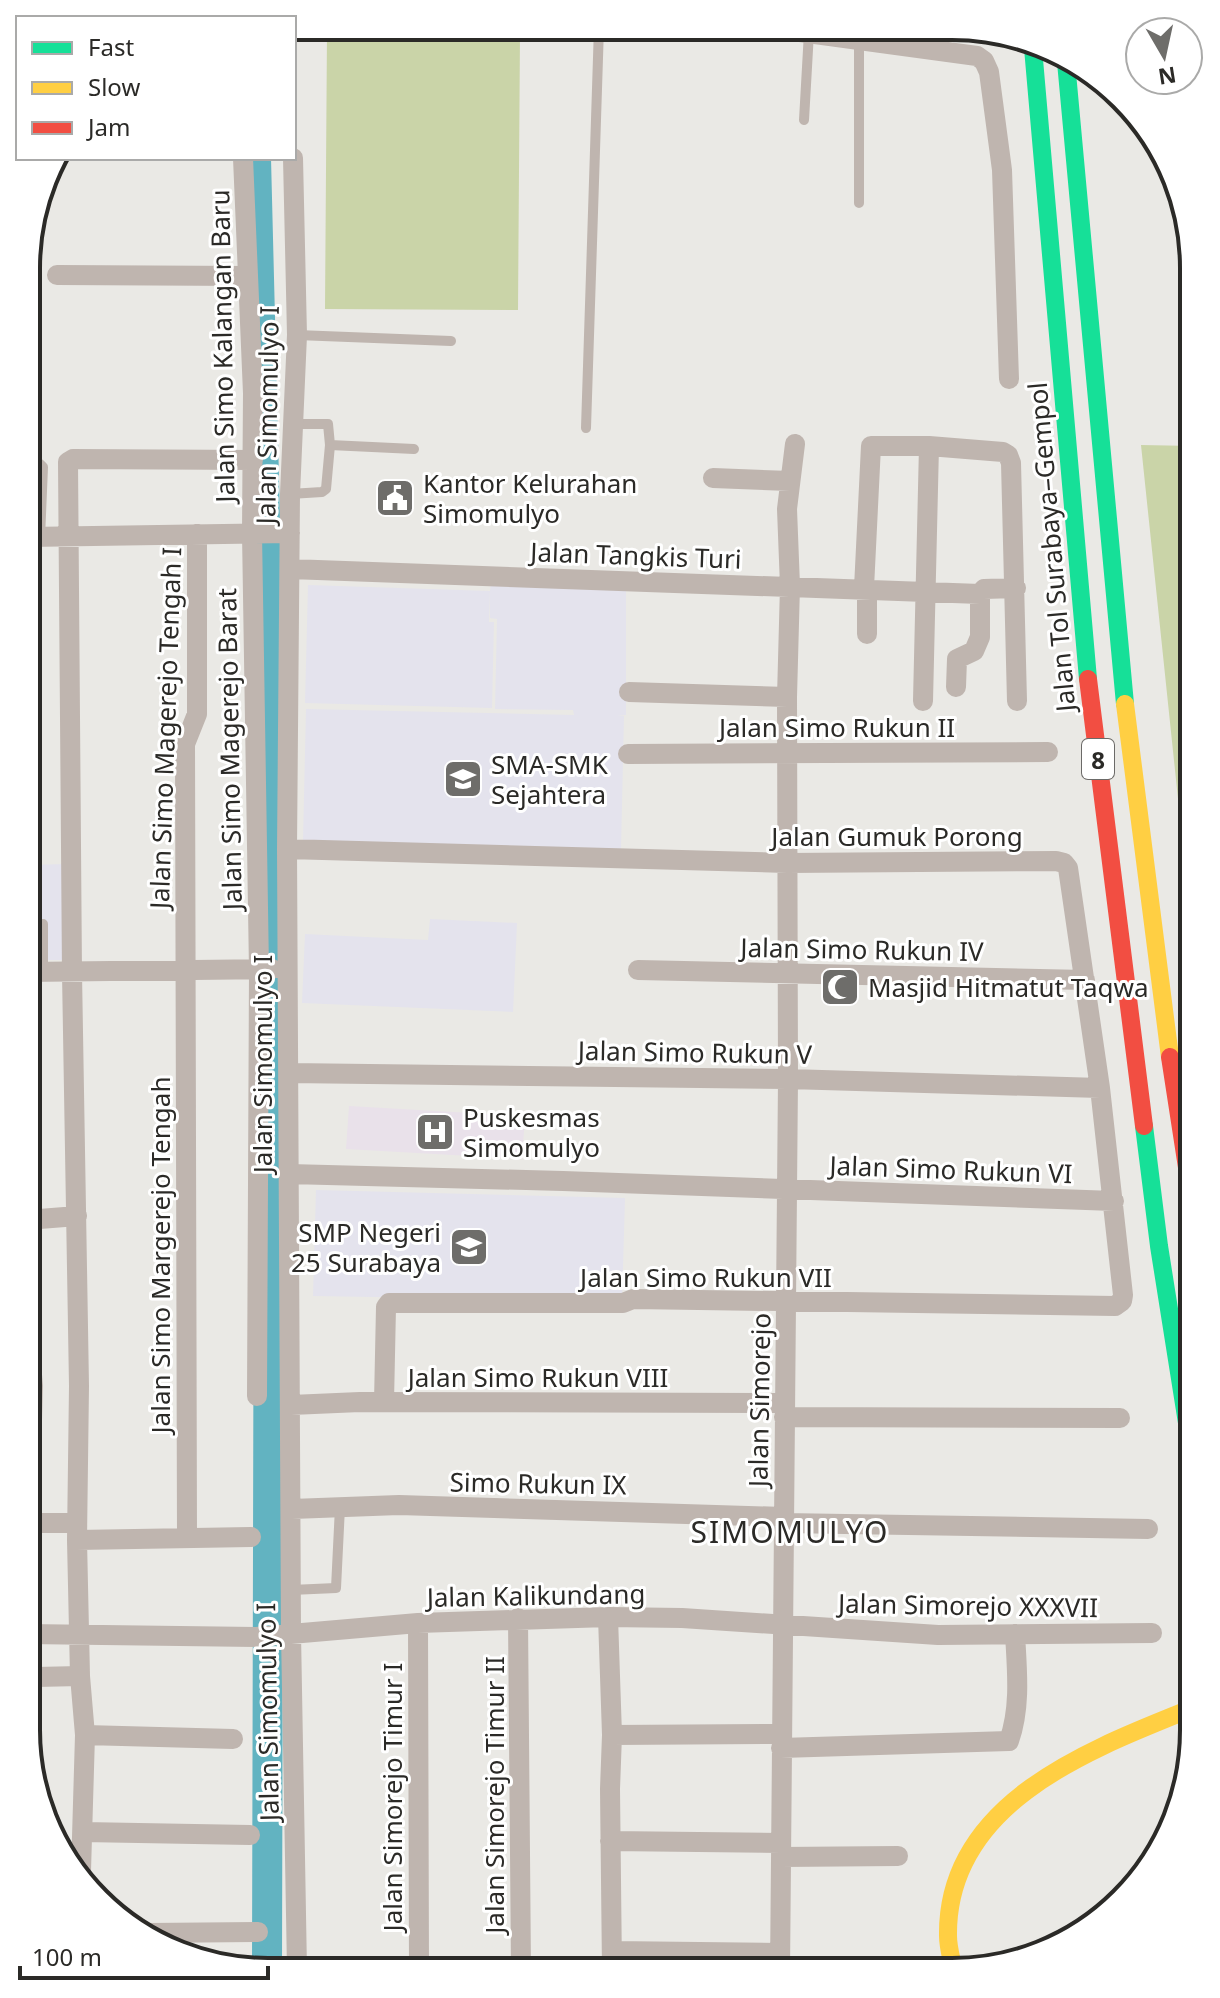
<svg xmlns="http://www.w3.org/2000/svg" width="1220" height="1998" font-family="'Noto Sans',sans-serif">
  <rect width="100%" height="100%" fill="#eae9e5"/>
  <!-- education -->
  <path fill="#e4e3ed" d="M491 581 626 585V715L617 716H624L621 849 303 841 306 709 574 715 573 710 495 709 497 619 490 618V591L489 622H494L492 708 305 703 308 585 490 591Z
    M68 864 69 960H27V865Z
    M430 919 517 923 513 1012 302 1003 305 934 428 940Z
    M316 1190 625 1198 622 1301 313 1296Z"/>
  <!-- medical -->
  <path fill="#e9e1ea" d="M349 1106 525 1116 522 1159 346 1149Z"/>
  <!-- green -->
  <path fill="#cad4a8" d="M327 32 520 33 518 310 325 309Z
    M1141 445 1194 446V948L1191 923Z"/>
  <g fill="none" stroke-linecap="round" stroke-linejoin="round">
    <!-- river -->
    <path stroke="#62b3c1" stroke-width="30" d="M256 158 270 718 267 1970"/>
    <!-- lane -->
    <path stroke="#bfb5af" stroke-width="10" d="M804 120 809 32
      M859 203V39
      M297 335 451 341
      M293 424H328L330 445
      M586 428 599 27
      M28 465 40 464 43 467 40 538
      M290 494 322 492 326 489 330 445 414 449
      M43 972V924
      M291 1590 336 1588 340 1507"/>
    <!-- street -->
    <path stroke="#bfb5af" stroke-width="20" d="M762 27 977 56 984 61 989 72 1002 170 1009 379
      M243 158 253 393 252 533 259 970 257 1396
      M293 158 297 335 290 494 287 849 291 1633 297 1970
      M57 275 247 276
      M713 478 790 481
      M28 537 290 533
      M290 569 980 594
      M864 588 871 446H929L1003 452 1008 455 1011 463 1017 701
      M867 588V634
      M980 594 984 589 1016 588
      M956 687 957 659 974 651 980 637V594
      M629 692 787 697
      M923 701 929 446
      M628 754 1048 752
      M287 849 787 863 1056 861 1064 863 1068 868 1100 1088 1123 1295 1122 1301 1115 1306 633 1299 623 1303H389L386 1307 384 1402
      M638 970 1085 980
      M27 972 272 969
      M289 1073 788 1079 1100 1088
      M289 1174 563 1181 1114 1201
      M27 1220 77 1216
      M27 1321 33 1386 29 1523
      M291 1405 360 1402 784 1403
      M784 1417 1120 1418
      M292 1509 399 1505 783 1517
      M26 1523H77
      M783 1523 1148 1529
      M187 1538 185 744 197 714V534
      M77 1540 251 1537
      M608 1617 612 1735 610 1789 612 1971
      M518 1618 521 1971
      M418 1623 419 1970
      M26 1634 256 1637 418 1623 608 1617 682 1618 938 1635 1152 1633
      M26 1689 29 1680 36 1677 80 1676
      M85 1735 233 1739
      M612 1735 781 1734
      M781 1748 1009 1741C1021 1707 1017 1670 1015 1634
      M83 1832 250 1835
      M610 1841 781 1843
      M781 1857 898 1856
      M81 1871 85 1735 80 1676 77 1540 79 1386 72 973 68 462 73 459 253 460
      M148 1933 258 1932
      M612 1951 780 1953
      M780 1967 898 1972
      M780 1972 788 1079 787 697 790 586 787 509 795 444"/>
    <!-- fast -->
    <path stroke="#16e098" stroke-width="18" d="M1033 48 1088 679
      M1066 62 1125 704
      M1144 1126 1159 1246 1194 1467"/>
    <!-- slow -->
    <path stroke="#ffcf43" stroke-width="18" d="M1125 704 1170 1057
      M954 1972C952 1960 948 1948 948 1936 946 1802 1091 1749 1193 1708"/>
    <!-- jam -->
    <path stroke="#f24e42" stroke-width="18" d="M1088 679 1144 1126
      M1170 1057 1194 1213"/>
  </g>
  <!-- icons -->
  <defs>
    <g id="civic-square" transform="scale(2)"><rect x="-9" y="-9" width="18" height="18" rx="4" fill="#6e6d6a" stroke="#fff"/><path d="M-.6-6.5H3V-4.5H.6V-3L4-1V1h2V6H-6V1h2V-1L-.6-3ZM-1.2 2.5V6h2.4V2.5Z" fill="#fff"/></g>
    <g id="school-square" transform="scale(2)"><rect x="-9" y="-9" width="18" height="18" rx="4" fill="#6e6d6a" stroke="#fff"/><path d="M0-5L7-2L0 1L-7-2ZM-4 1L0 2.5L4 1V4Q0 6-4 4Z" fill="#fff"/></g>
    <g id="mosque-square" transform="scale(2)"><rect x="-9" y="-9" width="18" height="18" rx="4" fill="#6e6d6a" stroke="#fff"/><path d="M3.5-4.9A6 6 0 1 0 3.5 4.9A5 5 0 1 1 3.5-4.9Z" fill="#fff"/></g>
    <g id="hospital-square" transform="scale(2)"><rect x="-9" y="-9" width="18" height="18" rx="4" fill="#6e6d6a" stroke="#fff"/><path d="M-5-5h3v3.5h4V-5h3V5h-3V1.5h-4V5h-3Z" fill="#fff"/></g>
  </defs>
  <g fill-rule="evenodd">
    <use href="#civic-square" x="395" y="498"/>
    <use href="#school-square" x="463" y="779"/>
    <use href="#mosque-square" x="840" y="987"/>
    <use href="#hospital-square" x="435" y="1132"/>
    <use href="#school-square" x="469" y="1247"/>
  </g>
  <g text-anchor="middle" dominant-baseline="central" stroke-width="6" stroke-linejoin="round" paint-order="stroke">
    <!-- shield labels -->
    <rect fill="#fff" stroke="#6b6a68" stroke-width="2" x="1082" y="739" width="32" height="40" rx="6"/>
    <g font-size="24" font-weight="bold" fill="#2b2a27">
      <text x="1098" y="759">8</text>
    </g>
    <!-- street labels -->
    <g font-size="26" fill="#2b2a27" stroke="#fff">
      <text transform="translate(222 346) rotate(-91)">Jalan Simo Kalangan Baru</text>
      <text transform="translate(267 415) rotate(-89)">Jalan Simomulyo I</text>
      <text transform="translate(1051 547) rotate(-95)">Jalan Tol Surabaya–Gempol</text>
      <text transform="translate(636 555) rotate(2)">Jalan Tangkis Turi</text>
      <text x="837" y="727">Jalan Simo Rukun II</text>
      <text transform="translate(165 728) rotate(-88)">Jalan Simo Magerejo Tengah I</text>
      <text transform="translate(229 749) rotate(-91)">Jalan Simo Magerejo Barat</text>
      <text x="897" y="836">Jalan Gumuk Porong</text>
      <text transform="translate(862 949) rotate(1)">Jalan Simo Rukun IV</text>
      <text transform="translate(695 1052) rotate(1)">Jalan Simo Rukun V</text>
      <text transform="translate(262 1064) rotate(-90)">Jalan Simomulyo I</text>
      <text transform="translate(951 1169) rotate(2)">Jalan Simo Rukun VI</text>
      <text transform="translate(160 1255) rotate(-90)">Jalan Simo Margerejo Tengah</text>
      <text x="706" y="1277">Jalan Simo Rukun VII</text>
      <text x="538" y="1377">Jalan Simo Rukun VIII</text>
      <text transform="translate(759 1400) rotate(-89)">Jalan Simorejo</text>
      <text transform="translate(538 1483) rotate(1)">Simo Rukun IX</text>
      <text transform="translate(536 1595) rotate(-1)">Jalan Kalikundang</text>
      <text transform="translate(968 1605) rotate(1)">Jalan Simorejo XXXVII</text>
      <text transform="translate(267 1712) rotate(-91)">Jalan Simomulyo I</text>
      <text transform="translate(494 1795) rotate(-90)">Jalan Simorejo Timur II</text>
      <text transform="translate(392 1797) rotate(-90)">Jalan Simorejo Timur I</text>
    </g>
    <!-- poi labels -->
    <g font-size="26" fill="#2b2a27" stroke="#fff" text-anchor="start">
      <text x="423" y="483">Kantor Kelurahan<tspan x="423" dy="30">Simomulyo</tspan></text>
      <text x="491" y="764">SMA-SMK<tspan x="491" dy="30">Sejahtera</tspan></text>
      <text x="868" y="987">Masjid Hitmatut Taqwa</text>
      <text x="463" y="1117">Puskesmas<tspan x="463" dy="30">Simomulyo</tspan></text>
      <text x="441" y="1232" text-anchor="end">SMP Negeri<tspan x="441" dy="30">25 Surabaya</tspan></text>
    </g>
    <!-- quarter labels -->
    <g font-size="30" letter-spacing="2" fill="#2b2a27" stroke="#fff">
      <text x="790" y="1531">SIMOMULYO</text>
    </g>
  </g>
  <!-- crop -->
  <path d="M0 0H1220V1998H0ZM268 40H952A228 228 0 0 1 1180 268V1730A228 228 0 0 1 952 1958H268A228 228 0 0 1 40 1730V268A228 228 0 0 1 268 40Z" fill="#fff" fill-rule="evenodd"/>
  <path fill="none" stroke="#2b2a27" stroke-width="4" d="M268 40H952A228 228 0 0 1 1180 268V1730A228 228 0 0 1 952 1958H268A228 228 0 0 1 40 1730V268A228 228 0 0 1 268 40Z"/>
  <!-- legend -->
  <rect x="16" y="16" width="280" height="144" fill="#ffffff" stroke="#aaaaa9" stroke-width="2"/>
  <rect x="32" y="42" width="40" height="12" fill="#16e098" stroke="#aaaaa9" stroke-width="2"/>
  <text x="88" y="56" font-size="24" fill="#2b2a27">Fast</text>
  <rect x="32" y="82" width="40" height="12" fill="#ffcf43" stroke="#aaaaa9" stroke-width="2"/>
  <text x="88" y="96" font-size="24" fill="#2b2a27">Slow</text>
  <rect x="32" y="122" width="40" height="12" fill="#f24e42" stroke="#aaaaa9" stroke-width="2"/>
  <text x="88" y="136" font-size="24" fill="#2b2a27">Jam</text>
  <!-- north arrow -->
  <g transform="translate(1164 56) rotate(171)"><circle r="38" fill="#ffffff" stroke="#aaaaa9" stroke-width="2"/>
  <path d="M0-6L14 30L0 20L-14 30Z" fill="#6e6d6a"/>
  <text y="-12" font-size="22" font-weight="bold" text-anchor="middle" fill="#2b2a27">N</text>
  </g>
  <!-- scale -->
  <path d="M20 1966v12h248v-12" fill="none" stroke="#2b2a27" stroke-width="4"/>
  <text x="32" y="1966" font-size="24" fill="#2b2a27" stroke="#ffffff" stroke-width="6" paint-order="stroke">100 m</text>
</svg>
